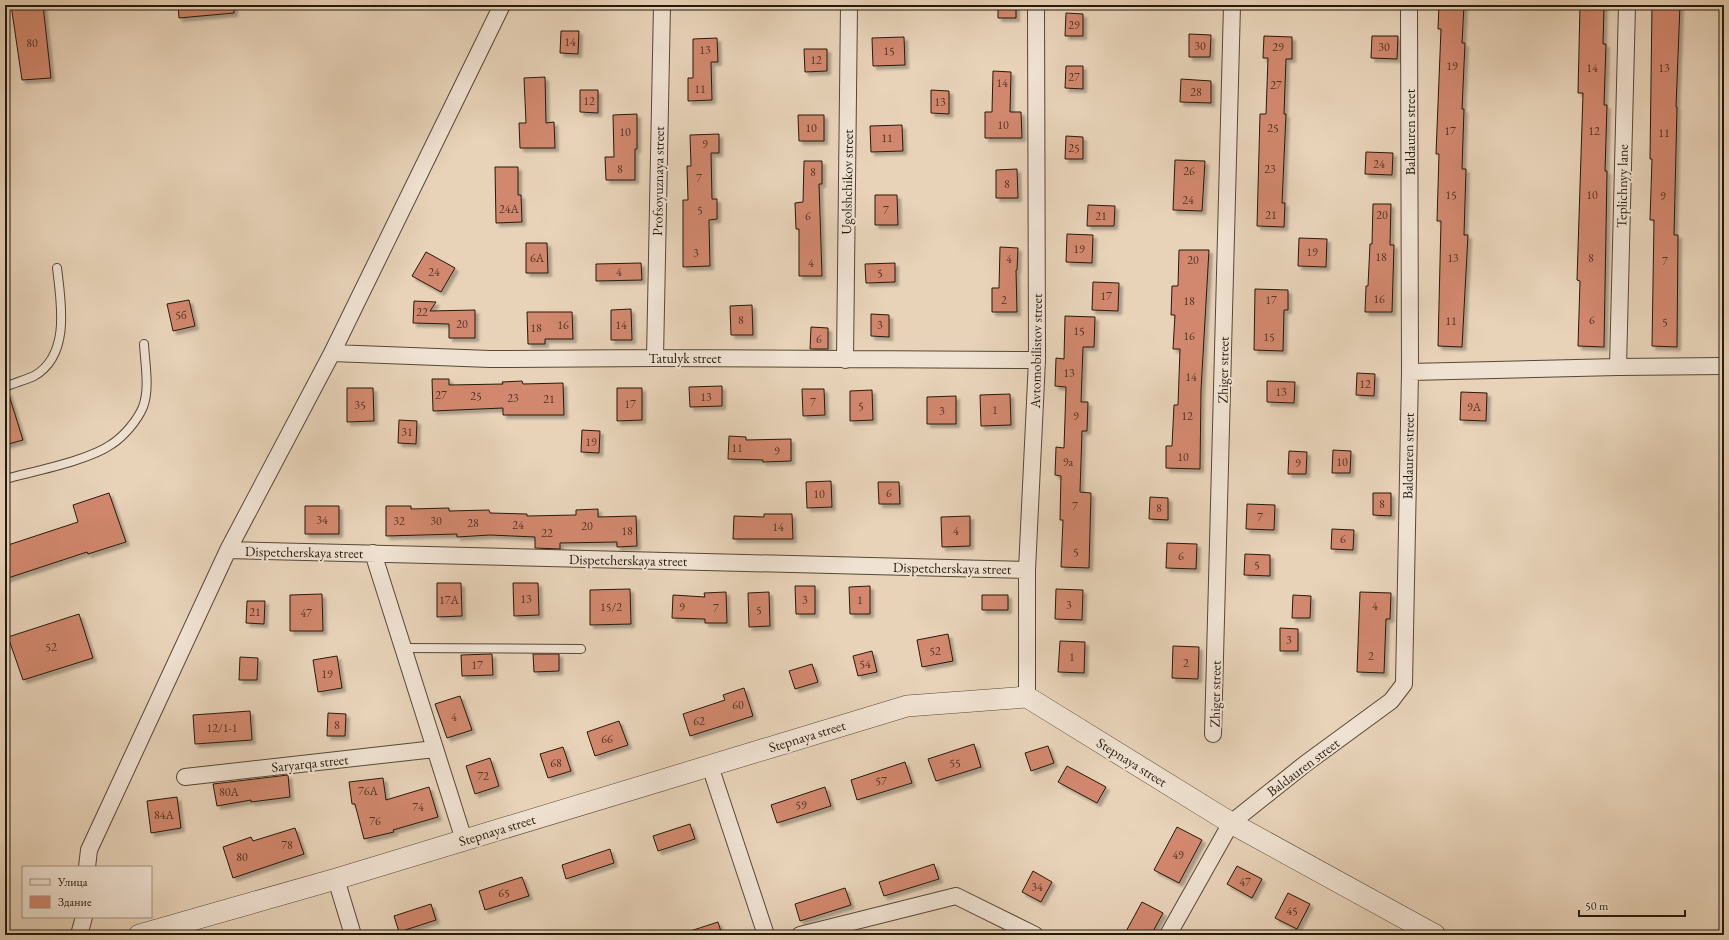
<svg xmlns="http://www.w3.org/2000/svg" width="1729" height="940" font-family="'EB Garamond',serif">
  <defs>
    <filter id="shadow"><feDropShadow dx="3.5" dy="3.5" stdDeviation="1" flood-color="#0004"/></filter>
  </defs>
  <rect width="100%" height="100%" fill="#e8d3b9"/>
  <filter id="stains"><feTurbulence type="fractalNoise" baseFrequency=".005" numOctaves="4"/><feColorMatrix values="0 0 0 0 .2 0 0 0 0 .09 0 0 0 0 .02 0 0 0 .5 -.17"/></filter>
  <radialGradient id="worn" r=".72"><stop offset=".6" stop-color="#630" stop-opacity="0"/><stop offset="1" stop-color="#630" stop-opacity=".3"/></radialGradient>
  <!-- building -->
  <path fill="#d2886e" stroke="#251a0b" filter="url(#shadow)" d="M11 5H43L51 78 22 80Z
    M178 5H234V13L179 18Z
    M998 5H1016V18H998Z
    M1439 5H1464L1462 43H1465L1462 109H1464L1462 169H1466L1464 235H1468L1462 347 1438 346 1441 221H1437L1439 154H1436L1441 29H1438Z
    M1580 5H1604L1603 44H1606L1604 105H1607L1605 171H1607L1604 347 1578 346 1580 281 1577 280 1583 93H1578Z
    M1652 5H1680L1676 107H1677L1674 235H1678L1677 347 1652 346 1654 220H1650L1652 159H1650Z
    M1066 13 1083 14V36H1065Z
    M561 31H579L578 54 560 53Z
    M1189 34 1211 35 1210 57H1189Z
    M1264 36 1292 37V59H1286L1284 114H1286L1282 203H1285L1284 227 1257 226 1260 114H1266L1268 58H1263Z
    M1372 36H1398L1397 59 1371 58Z
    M904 37 905 65 873 66 872 38Z
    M717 38 718 62H711L712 100 688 101V78H693V39Z
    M804 49H827V71L805 72Z
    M1066 66H1083V89L1065 88Z
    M993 71 1011 72 1010 112H1021L1022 138H985V112H992Z
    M545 77 546 123 554 122 555 148H520L519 123H526L524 78Z
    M1181 79 1211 81V103L1180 102Z
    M580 90H598V113L580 112Z
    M931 90 949 91V114L931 113Z
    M637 114V149H635V180H606L605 157H614L613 115Z
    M798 115H824V141H799Z
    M902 125 903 151 871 152 870 126Z
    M719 134V153H711L712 199H717V219L709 220 710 266 683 267V200H688L687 166H691L690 135Z
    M1066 136 1083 137V159H1065Z
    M1366 152 1393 153 1392 175 1365 174Z
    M1175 160 1205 161 1202 211 1173 210Z
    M804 161H822V184H819L822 276H799V229H796L795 203 803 202Z
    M495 167H518V195H521L522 222 496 223Z
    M1017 169 1018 198H996V170Z
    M875 195H897L898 225H875Z
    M1373 204H1391L1390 245H1394L1392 312H1365L1366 286H1368L1370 244H1372Z
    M1088 205 1115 206 1114 226H1087Z
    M1067 234 1093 235 1092 263 1066 262Z
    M1299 238 1327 239 1326 267 1298 266Z
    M526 243H547L548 273H526Z
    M1000 247 1018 248 1017 270H1016L1017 312H992V288H999Z
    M1179 250H1209L1201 390 1200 469 1166 468V446H1172L1174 405H1178L1180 349H1173L1175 315H1171L1172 286H1178Z
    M426 252 455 268 441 292 412 276Z
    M641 263 642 280 596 281V264Z
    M895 263V282L866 283 865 264Z
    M1093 282 1119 283 1118 311 1092 310Z
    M1255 289 1288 290V310H1284L1283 351 1254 350Z
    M189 300 195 326 173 331 167 304Z
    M414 301 436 302 430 311 475 310V338H449V324L413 323Z
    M752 305 753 335H731L730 306Z
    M631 309 632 340H611V310Z
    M527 312H572L573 339H545V344H528Z
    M871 314 889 315V337L871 336Z
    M1065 316 1095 317 1094 347H1083L1081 402H1088L1087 431H1082L1080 492 1091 493 1089 568 1061 567 1063 520H1060L1061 476 1055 475 1056 447 1064 448 1066 387 1055 386 1056 358 1064 359Z
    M811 327 828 328V349H810Z
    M1357 373 1375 374 1374 396 1356 395Z
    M432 379H449V385L503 384 502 382 522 381 523 384 563 383 564 415H503V408L433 411Z
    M1267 381 1295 382 1294 403 1267 402Z
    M722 386V406L690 407 689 387Z
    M347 388H373L374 421 347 422Z
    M617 388H642V420L617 421Z
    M802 389H824L825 415 803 416Z
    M872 390 873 420 850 421V391Z
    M5 392H8L23 440 5 445Z
    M1461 392 1487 393 1486 421 1460 420Z
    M1010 394 1011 425 981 426 980 395Z
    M956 396V424H927V397Z
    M399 420 417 421 416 444 398 443Z
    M582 430 600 431 599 453 581 452Z
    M729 436 746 437V440L791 439V461L763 462V460L728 459Z
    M1333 450 1351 451 1350 473H1332Z
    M1289 451 1307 452 1306 474H1288Z
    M831 481 832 507 807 508 806 482Z
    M878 482H899L900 504H879Z
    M109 493 126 542 88 554 87 552 5 579V546L78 522 73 505Z
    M1373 493H1391V516L1373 515Z
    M1150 497 1168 498V520L1149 519Z
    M1247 504 1275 505 1274 530 1246 529Z
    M305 506H339V534H305Z
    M386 506H411V509L449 508V511L489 510 490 513 527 514V516L576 515V510L598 509V517L636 516 637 546 617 547V542L560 543V549L535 548V537L490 535 457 537V534L386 536Z
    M764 514H792L793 539H733L734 516 764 517Z
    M970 516V546L942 547 941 517Z
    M1332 529 1354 530 1353 550 1331 549Z
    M1167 543 1197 544 1196 569 1166 568Z
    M1245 554 1270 555V576L1244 575Z
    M437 583H461L462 616 437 617Z
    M513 583H538L539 615 514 616Z
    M795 586H815V614H796Z
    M870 586V614H850L849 587Z
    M630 589 631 624 590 625V590Z
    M1056 589 1083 590 1082 620 1055 619Z
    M726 592 727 623H705V619L672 618 673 595 705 597 704 593Z
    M769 592 770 626 749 627 748 593Z
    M1360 592 1391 593 1390 619H1386L1384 673 1357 672Z
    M322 594 323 631H290V595Z
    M982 595H1008V610H982Z
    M1293 595 1311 596 1310 618H1292Z
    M247 601H265L264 624 246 623Z
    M79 614 93 658 23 680 8 637Z
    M1280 628 1298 629V651H1280Z
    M948 634 953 661 922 667 917 640Z
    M1060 641 1085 642 1084 673 1058 672Z
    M1173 646 1199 647 1198 679 1172 678Z
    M872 651 877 672 858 676 853 656Z
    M492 654 493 675 462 676 461 655Z
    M533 654H559V671L534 672Z
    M337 656 342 688 318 692 313 660Z
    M240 657 258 658 257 680H239Z
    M812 664 818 682 795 689 789 671Z
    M744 688 753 716 690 736 683 714 725 700 723 695Z
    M460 696 472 730 447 738 435 704Z
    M250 711 252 740 195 744 193 715Z
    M328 713 346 714 345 736H327Z
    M619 721 628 745 595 756 587 732Z
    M974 744 981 767 936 781 928 759Z
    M1048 746 1054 763 1031 771 1025 753Z
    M563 747 571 771 548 778 540 754Z
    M490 758 499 786 475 794 466 766Z
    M905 762 912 783 857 800 851 780Z
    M1067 766 1106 787 1097 803 1058 782Z
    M288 775 290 797 251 802V800L217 806 213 784Z
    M383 778 386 800 429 787 438 817 393 830 394 832 364 839 355 804H352L349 782Z
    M825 787 831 806 777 823 771 805Z
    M177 797 181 828 151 833 147 801Z
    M690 824 695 839 658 851 653 836Z
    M1177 827 1202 840 1179 883 1154 870Z
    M295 828 304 854 233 878 223 847 251 837 253 841Z
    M610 849 614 863 566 879 562 865Z
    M934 864 939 879 884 896 879 882Z
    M1237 866 1262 879 1252 898 1227 884Z
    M1033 871 1052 882 1041 902 1022 892Z
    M522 877 529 896 485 910 479 891Z
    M845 888 851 905 800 921 795 904Z
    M1288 893 1310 904 1297 929 1275 918Z
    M1142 902 1163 913 1151 935H1124Z
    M431 904 436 920 399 932 394 916Z
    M718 922 722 935H684V933Z"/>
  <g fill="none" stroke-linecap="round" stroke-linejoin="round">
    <!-- service casing -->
    <g stroke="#564836" stroke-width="10">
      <path id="service" d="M5 387C14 383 25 380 34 376 71 355 61 302 57 268
        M5 479C34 471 88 461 112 444 124 436 137 421 143 407 150 388 145 364 144 344
        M403 648 581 649"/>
    </g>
    <!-- minor casing -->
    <g stroke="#564836" stroke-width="18">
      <path id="minor" d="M332 353 490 359 655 358 1037 360
        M655 358 662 5
        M845 360 849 5
        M1618 367 1627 5
        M1410 372 1618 367 1724 366
        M228 550 1027 570
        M373 553 464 840
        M1027 697V570L1037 360 1036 5
        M1213 734 1232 5
        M710 766 766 935
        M185 777 435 749
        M87 867 89 850 228 550 332 353 502 5
        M336 879 353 935
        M79 935 84 917
        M800 935 956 896 1035 935
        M1168 935 1231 823 1305 764 1391 701 1404 684 1410 372 1409 5"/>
    </g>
    <!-- tertiary casing -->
    <g stroke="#564836" stroke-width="22">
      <path id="tertiary" d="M139 935 336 879 907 706 1027 697 1231 823 1435 935"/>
    </g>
    <!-- service -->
    <use href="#service" stroke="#f0e2d2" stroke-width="8"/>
    <!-- minor -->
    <use href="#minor" stroke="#f0e2d2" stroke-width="16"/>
    <!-- tertiary -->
    <use href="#tertiary" stroke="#f0e2d2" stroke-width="21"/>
  </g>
  <g text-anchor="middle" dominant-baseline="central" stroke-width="4" stroke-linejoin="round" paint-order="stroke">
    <!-- number labels -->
    <g font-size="12" fill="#503624">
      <text x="1074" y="25">29</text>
      <text x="570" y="42">14</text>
      <text x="32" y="43">80</text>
      <text x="1200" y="46">30</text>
      <text x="1278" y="47">29</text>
      <text x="1384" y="47">30</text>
      <text x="705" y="50">13</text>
      <text x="889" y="51">15</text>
      <text x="816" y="60">12</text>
      <text x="1452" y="66">19</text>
      <text x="1592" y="68">14</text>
      <text x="1664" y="68">13</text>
      <text x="1074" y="77">27</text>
      <text x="1002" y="83">14</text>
      <text x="1276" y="85">27</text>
      <text x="700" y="89">11</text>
      <text x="1196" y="92">28</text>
      <text x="589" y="101">12</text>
      <text x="940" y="102">13</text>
      <text x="1003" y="125">10</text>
      <text x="811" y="128">10</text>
      <text x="1273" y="128">25</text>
      <text x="1450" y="131">17</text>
      <text x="1594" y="131">12</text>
      <text x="625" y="132">10</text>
      <text x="1664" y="133">11</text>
      <text x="887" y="138">11</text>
      <text x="705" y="144">9</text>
      <text x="1074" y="148">25</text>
      <text x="1379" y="164">24</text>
      <text x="620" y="169">8</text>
      <text x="1270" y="169">23</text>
      <text x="1189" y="171">26</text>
      <text x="813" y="172">8</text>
      <text x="699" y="178">7</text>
      <text x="1007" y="184">8</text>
      <text x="1451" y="195">15</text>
      <text x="1592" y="195">10</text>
      <text x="1663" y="196">9</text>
      <text x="1188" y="200">24</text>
      <text x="509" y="209">24А</text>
      <text x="700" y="210">5</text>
      <text x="886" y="210">7</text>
      <text x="1271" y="215">21</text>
      <text x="1382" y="215">20</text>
      <text x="808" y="216">6</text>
      <text x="1101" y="216">21</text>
      <text x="1079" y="249">19</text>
      <text x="1312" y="252">19</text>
      <text x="696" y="253">3</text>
      <text x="1381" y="257">18</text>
      <text x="537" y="258">6А</text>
      <text x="1453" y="258">13</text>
      <text x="1591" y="258">8</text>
      <text x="1009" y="259">4</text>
      <text x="1193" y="260">20</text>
      <text x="1665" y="261">7</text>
      <text x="811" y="263">4</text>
      <text x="434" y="272">24</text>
      <text x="619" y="272">4</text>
      <text x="880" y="273">5</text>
      <text x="1106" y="296">17</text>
      <text x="1379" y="299">16</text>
      <text x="1004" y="300">2</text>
      <text x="1271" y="300">17</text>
      <text x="1189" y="301">18</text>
      <text x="422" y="312">22</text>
      <text x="181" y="315">5б</text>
      <text x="741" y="320">8</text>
      <text x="1592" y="320">6</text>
      <text x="1451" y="321">11</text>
      <text x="1665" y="322">5</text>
      <text x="462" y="324">20</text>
      <text x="563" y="325">16</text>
      <text x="621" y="325">14</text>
      <text x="880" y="325">3</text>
      <text x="536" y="328">18</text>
      <text x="1079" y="331">15</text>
      <text x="1189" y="336">16</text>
      <text x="1269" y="337">15</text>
      <text x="819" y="339">6</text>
      <text x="1069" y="373">13</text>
      <text x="1191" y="377">14</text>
      <text x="1365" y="384">12</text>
      <text x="1281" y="392">13</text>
      <text x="441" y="395">27</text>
      <text x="476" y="396">25</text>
      <text x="706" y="397">13</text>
      <text x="513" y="398">23</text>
      <text x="549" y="399">21</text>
      <text x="813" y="402">7</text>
      <text x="630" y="404">17</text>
      <text x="360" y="405">35</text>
      <text x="861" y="406">5</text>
      <text x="1474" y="407">9А</text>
      <text x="995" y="410">1</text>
      <text x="942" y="411">3</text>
      <text x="1076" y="416">9</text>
      <text x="1187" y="416">12</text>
      <text x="407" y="432">31</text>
      <text x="591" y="442">19</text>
      <text x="737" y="448">11</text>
      <text x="777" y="451">9</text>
      <text x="1183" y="457">10</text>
      <text x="1068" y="462">9а</text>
      <text x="1342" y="462">10</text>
      <text x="1298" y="463">9</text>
      <text x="889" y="493">6</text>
      <text x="819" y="494">10</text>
      <text x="1382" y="504">8</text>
      <text x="1075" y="506">7</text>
      <text x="1159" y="508">8</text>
      <text x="1260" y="517">7</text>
      <text x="322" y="520">34</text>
      <text x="399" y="521">32</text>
      <text x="436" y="521">30</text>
      <text x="473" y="523">28</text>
      <text x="518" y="525">24</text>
      <text x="587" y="526">20</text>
      <text x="778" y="527">14</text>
      <text x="627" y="531">18</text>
      <text x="956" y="531">4</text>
      <text x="547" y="533">22</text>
      <text x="1343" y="539">6</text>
      <text x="1076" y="552">5</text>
      <text x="1181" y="556">6</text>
      <text x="1257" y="565">5</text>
      <text x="526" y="599">13</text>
      <text x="449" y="600">17А</text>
      <text x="805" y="600">3</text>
      <text x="860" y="600">1</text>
      <text x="1069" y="605">3</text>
      <text x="1375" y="606">4</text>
      <text x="611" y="607">15/2</text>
      <text x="682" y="607">9</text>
      <text x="716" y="608">7</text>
      <text x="759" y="610">5</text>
      <text x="255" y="612">21</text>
      <text x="306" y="613">47</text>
      <text x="1289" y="640">3</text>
      <text x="51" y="647">52</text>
      <text x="935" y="651">52</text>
      <text x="1371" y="656">2</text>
      <text x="1072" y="657">1</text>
      <text x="1186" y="663">2</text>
      <text x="865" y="664">54</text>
      <text x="477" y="665">17</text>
      <text x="327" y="674">19</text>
      <text x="738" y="705">60</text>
      <text x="454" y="717">4</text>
      <text x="699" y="721">62</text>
      <text x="337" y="725">8</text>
      <text x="222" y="728">12/1-1</text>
      <text x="607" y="739">66</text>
      <text x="556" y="763">68</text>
      <text x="955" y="763">55</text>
      <text x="483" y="776">72</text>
      <text x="881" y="781">57</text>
      <text x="368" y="791">76А</text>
      <text x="229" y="792">80А</text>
      <text x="801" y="805">59</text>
      <text x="418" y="807">74</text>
      <text x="164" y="815">84А</text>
      <text x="375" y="821">76</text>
      <text x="287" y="845">78</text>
      <text x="1178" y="855">49</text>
      <text x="242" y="857">80</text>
      <text x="1245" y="882">47</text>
      <text x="1037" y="887">34</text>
      <text x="504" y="893">65</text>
      <text x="1292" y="911">45</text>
    </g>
    <!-- street labels -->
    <g font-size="14" fill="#251a0b" stroke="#f0e2d2">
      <text transform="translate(1410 132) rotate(-90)">Baldauren street</text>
      <text transform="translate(658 181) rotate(-89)">Profsoyuznaya street</text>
      <text transform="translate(847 182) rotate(-89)">Ugolshchikov street</text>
      <text transform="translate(1622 186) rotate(-89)">Teplichnyy lane</text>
      <text transform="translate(1036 351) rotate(-89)">Avtomobilistov street</text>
      <text x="685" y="358">Tatulyk street</text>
      <text transform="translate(1223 370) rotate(-89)">Zhiger street</text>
      <text transform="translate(1408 456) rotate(-89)">Baldauren street</text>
      <text transform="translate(304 552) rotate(1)">Dispetcherskaya street</text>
      <text transform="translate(628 560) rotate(1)">Dispetcherskaya street</text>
      <text transform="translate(952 568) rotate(1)">Dispetcherskaya street</text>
      <text transform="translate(1215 694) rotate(-89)">Zhiger street</text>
      <text transform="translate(807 736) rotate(-17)">Stepnaya street</text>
      <text transform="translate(1132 762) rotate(32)">Stepnaya street</text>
      <text transform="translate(310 763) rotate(-6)">Saryarqa street</text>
      <text transform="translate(1303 767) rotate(-37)">Baldauren street</text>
      <text transform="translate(497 830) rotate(-17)">Stepnaya street</text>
    </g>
  </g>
  <!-- margin -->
  <rect width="1729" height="940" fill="none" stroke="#e8d3b9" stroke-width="20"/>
  <rect x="6" y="6" width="1717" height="928" fill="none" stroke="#251a0b" stroke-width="2"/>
  <rect x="10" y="10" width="1709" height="920" fill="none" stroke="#251a0b"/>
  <!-- legend -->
  <rect x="22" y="866" width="130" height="52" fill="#f0e2d2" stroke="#9f9282"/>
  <rect x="30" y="879" width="20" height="6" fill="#f0e2d2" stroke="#9f9282"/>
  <text x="58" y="886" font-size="12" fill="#251a0b">Улица</text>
  <rect x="30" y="896" width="20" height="12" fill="#d2886e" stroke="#9f9282"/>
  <text x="58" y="906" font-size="12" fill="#251a0b">Здание</text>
  <!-- scale -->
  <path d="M1579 910v6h106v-6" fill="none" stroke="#251a0b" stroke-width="2"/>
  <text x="1585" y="910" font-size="12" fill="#251a0b" stroke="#f0e2d2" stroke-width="3" paint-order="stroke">50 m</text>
  <rect width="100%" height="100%" filter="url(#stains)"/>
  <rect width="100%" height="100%" fill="url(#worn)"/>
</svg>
